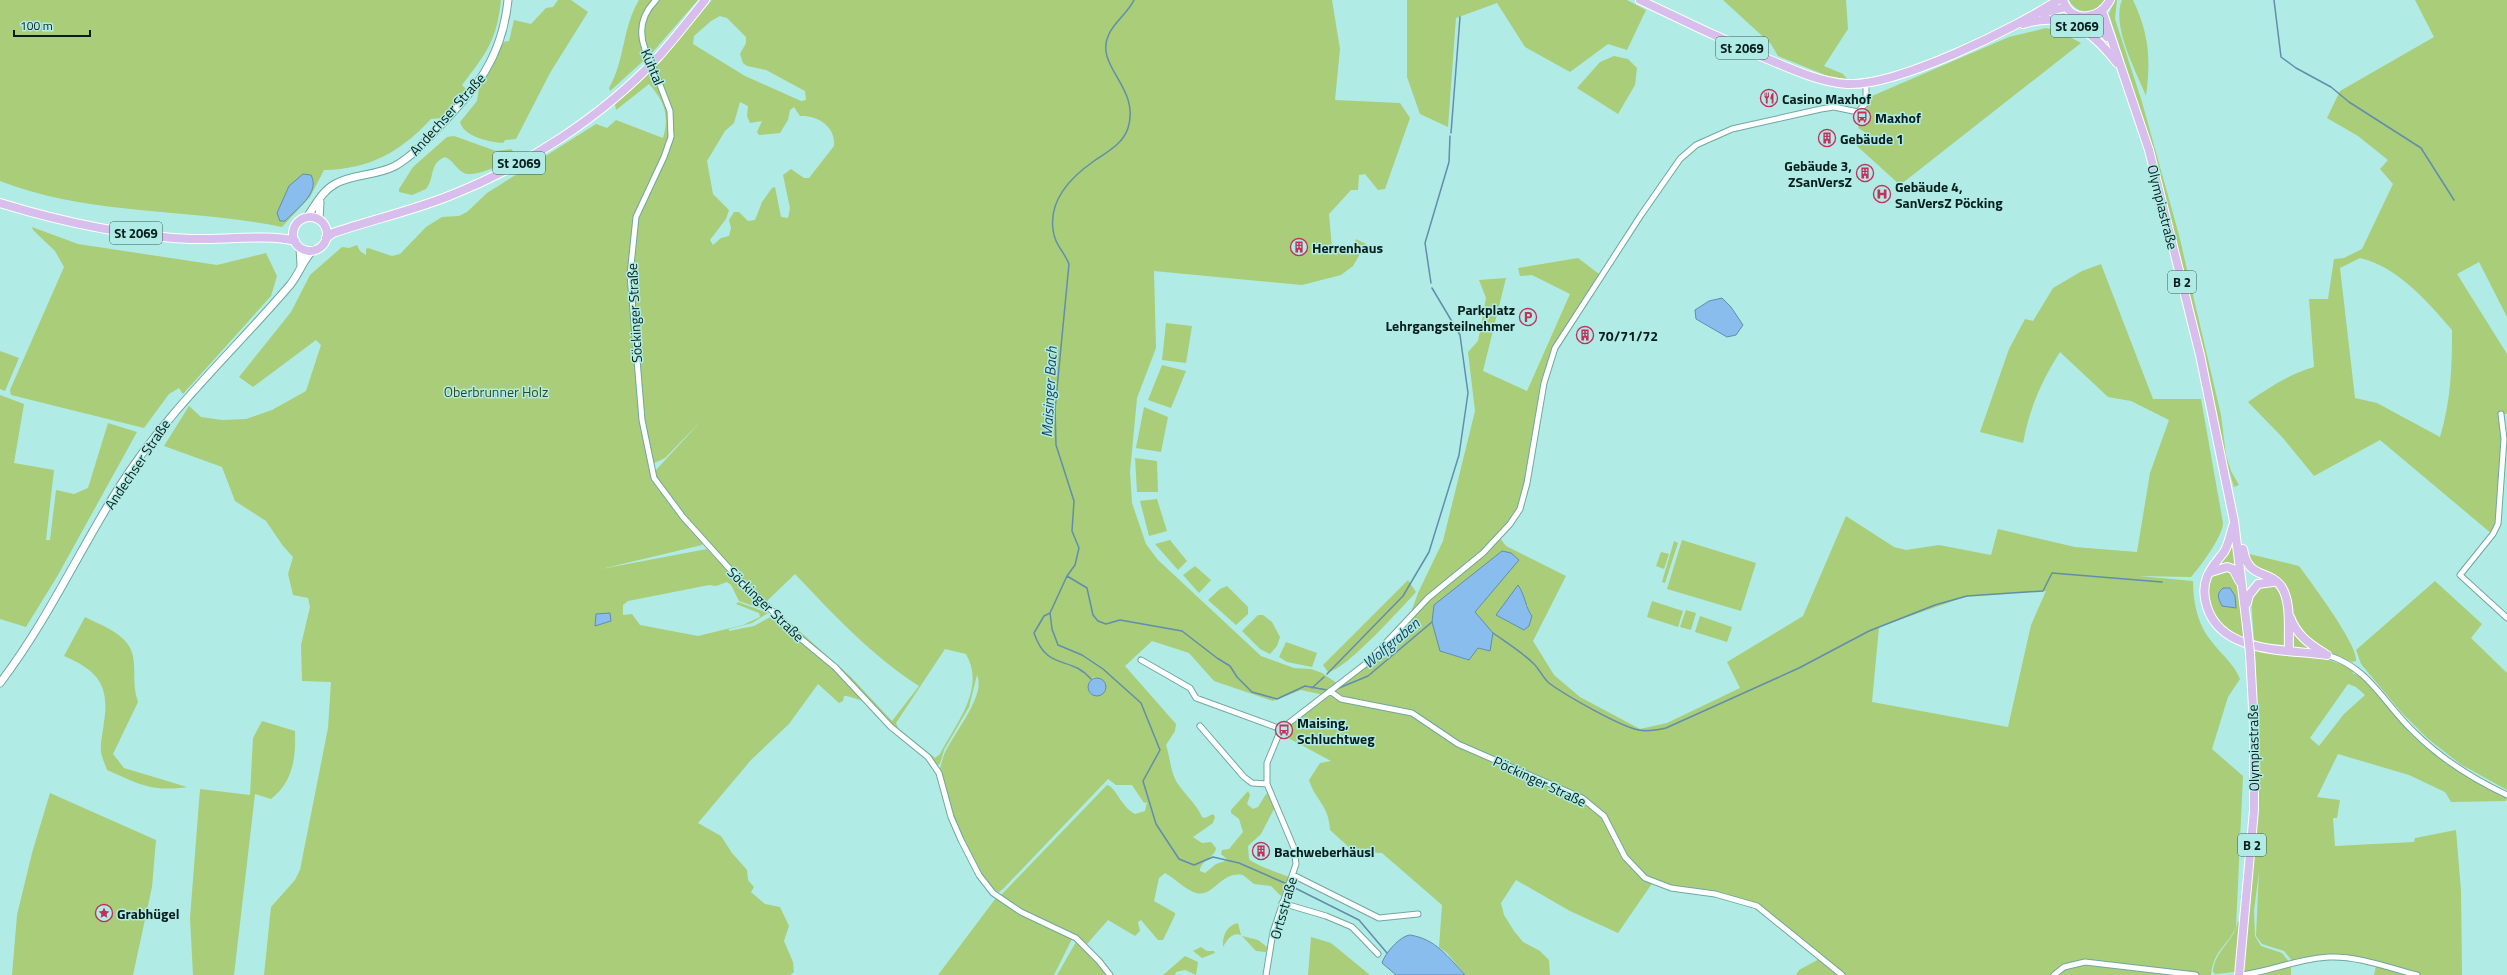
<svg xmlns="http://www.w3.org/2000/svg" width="2507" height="975" font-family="'Titillium Web',sans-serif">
  <rect width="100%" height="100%" fill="#b0ece5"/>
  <!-- green -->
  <path fill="#a9cd78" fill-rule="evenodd" d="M0 0H501C497 40 486 54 462 85L468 91 442 118 431 119C400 152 370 169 324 170L310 197 282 227C189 208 89 216 0 181Z
    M558 0H571L588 12 550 73 516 139 505 140 503 143C490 142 464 137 460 122L477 101 479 88 492 68 503 42 509 41 514 20 531 24 546 8 553 7Z
    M639 0H698L651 54 610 91 609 88C625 61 622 28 639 0Z
    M712 0H1332L1340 49 1335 100 1400 103 1410 118 1385 189 1378 190 1365 174 1359 175 1358 190H1351L1329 214 1332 248 1352 249 1356 239 1366 244 1353 266 1341 275 1302 285 1154 271 1156 348 1137 398 1130 472 1132 503 1146 544 1158 560 1261 656 1294 668 1311 669 1322 673 1338 684 1368 662 1410 615 1418 593 1443 541 1475 411 1468 352 1478 341 1486 298 1479 280 1506 278 1483 371 1527 391 1570 294 1532 275 1520 276 1518 268 1578 258 1603 277 1555 348 1549 366 1520 509 1500 538 1506 546 1566 576 1533 641 1554 675 1580 697 1640 729 1667 723 1740 688 1727 662 1803 616 1846 516 1894 547 1906 550 1939 545 1991 555 1998 529 2075 547 2137 552 2150 473 2169 420 2131 401 2108 397 2060 352C2041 382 2030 407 2023 443L1980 432 2009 349 2025 319 2033 321 2053 288 2082 271 2101 264 2153 399H2201L2223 523C2223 536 2200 567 2191 577L2139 576 2193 581C2193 603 2198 626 2212 642 2222 655 2234 664 2240 679L2228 697 2212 749 2243 776 2236 927C2227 947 2214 949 2211 975H1796L1799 970 1821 958 1757 906 1653 882 1618 933 1570 911 1516 880 1501 903 1504 915 1514 931 1523 942 1540 951 1549 960 1550 975H1465L1447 953 1439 947 1442 905 1382 853 1353 851 1330 830C1329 805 1315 800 1309 780L1320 763 1331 761 1279 733 1324 695 1301 690 1273 701 1214 681 1189 653 1152 641 1125 666 1176 724 1175 731 1166 745C1170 757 1170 769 1176 781 1184 794 1196 803 1202 817L1205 818 1213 814 1215 817 1213 823 1193 837 1202 843 1211 842 1216 848C1215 858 1200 860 1200 871L1205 873 1216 864 1228 860 1221 854 1222 850 1229 849 1243 832 1239 819 1231 813V810L1248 791 1250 795 1247 804 1253 809 1258 807 1266 794H1269L1274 809 1261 834 1248 846 1249 859C1253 864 1283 875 1290 877L1281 896 1271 886 1254 884 1243 875C1220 871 1214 898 1196 893 1184 889 1176 879 1165 873L1159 878 1154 901 1175 913V915L1163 940H1158L1141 920 1138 922 1140 931 1135 936 1108 920 1087 944C1060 926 1030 915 1002 897V894L1107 785C1116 787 1121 807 1135 814L1145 811 1147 802 1144 803 1132 785H1116L1108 779 1003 889 999 892C979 888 940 791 940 770 940 767 942 762 943 758 949 738 987 697 977 675L969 707 944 750 940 764 937 765 887 721 840 669 804 639 745 583 705 541 656 480 655 471 703 419 665 458 648 466 659 490 703 542 702 545 601 569 707 549 768 611 739 601 731 585 727 582 716 586 709 585 628 601 623 605V615L632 614 640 625 698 636 743 625 760 617 759 613 736 604 738 602 768 613 752 623 729 629V631L754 626 774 615 823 658 867 702 847 696H844L843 701 839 703 818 684 789 724 751 760 698 823 721 836 732 853 747 870 748 880 754 887 751 892 765 904 780 907 789 926 784 941 793 962 794 972 790 975H264L271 907 295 880 300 870 328 728 331 682 302 681 301 645 310 607 308 598 293 595 288 574 293 557 283 546 266 521 235 501 222 467 164 446 189 406 201 417 222 420 246 419 272 410 306 391 321 345 316 340 253 387 239 377 291 312 310 275 342 247 349 248 357 245 360 251 366 255V249L368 248 392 256 400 254 426 227 442 217 459 216 467 212 487 193 596 124 607 128 616 120 663 138C670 115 664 101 649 84L616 110 615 104 661 59ZM720 16 727 18 746 37V43L740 54 743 63 747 66 766 70 805 91 806 100 801 101 745 76 693 44 694 36 711 21ZM740 102 748 106 747 116 750 123 762 121 757 132 759 135 780 133 788 120 790 110 794 107 800 116C817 115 836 126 834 146L809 178H804L791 169 783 175 790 208 788 218 781 217 775 187 772 188 762 202 755 220 748 221 739 212H734L729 220 731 228 729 236 721 238 713 245 710 240 726 219 729 210 713 194 707 161 725 131 734 123ZM1519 560 1475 612 1468 660 1440 651ZM795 574C833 614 872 656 919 686L892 721 851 677 768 603V600ZM2046 591 2031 625 2008 727 1872 702 1879 627 1967 596ZM1528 605 1524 630 1496 615ZM945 649 966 654C986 689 956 723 940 754L935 758 898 728 896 723ZM1094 677 1102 682V695L1090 693 1088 688 1089 682Z
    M1407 0H1627L1646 10 1627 50 1608 44 1570 72 1525 47 1497 3 1456 18 1448 127 1420 114 1407 77Z
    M1723 0H1846L1848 29 1824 66 1843 74 1847 79 1830 77 1778 56 1771 44Z
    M2069 0H2105C2097 16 2077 15 2069 0Z
    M2114 0H2117L2115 19 2142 102 2179 235 2221 415 2226 455 2231 471 2239 485 2234 487 2227 464 2150 141 2109 14Z
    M2122 0H2133C2149 34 2151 59 2146 96 2136 71 2111 26 2122 0Z
    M2415 0H2507V317L2479 262 2457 274 2507 354V414H2502L2503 438 2497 524 2492 534 2380 440 2314 476 2283 438 2248 402C2269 388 2289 374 2314 367L2309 299H2328L2334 259 2344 258 2362 249 2393 184 2380 169 2388 160 2358 136 2327 118 2340 91 2434 37ZM2360 258C2398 267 2428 302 2452 330 2452 367 2451 401 2440 437L2377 403 2355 398 2340 268Z
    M2046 28 2059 31 2081 43 1900 185 1857 146 1866 133 1858 128 1872 96 2009 37Z
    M1614 56 1628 59 1637 68 1635 85 1618 114 1577 88 1600 62Z
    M454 136 496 151 511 149 516 155C509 163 474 178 464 173 456 169 453 160 445 157 429 163 435 178 426 189L412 195 399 192V189L413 167 447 137Z
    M32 227 78 244 217 265 266 253 277 276 271 296 183 394 179 388 169 394 144 428 11 395 10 390 64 267 55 251 33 230Z
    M1166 323 1192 326 1186 363 1162 360Z
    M0 351 19 358 5 391 0 389Z
    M1162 365 1186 371 1171 408 1148 400Z
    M0 395 24 404 14 463 54 470 46 540H50L56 490 74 494 88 488 108 423 137 432 58 575 26 627 0 619Z
    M1144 407 1168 417 1161 452 1136 448Z
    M1135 458 1157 461 1158 492H1137Z
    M1157 499 1167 531 1149 536 1140 501Z
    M2233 535 2238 571 2225 564 2216 566Z
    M1170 540 1187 561 1178 570 1155 544Z
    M1682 540 1756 563 1741 611 1667 589Z
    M1674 541 1678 543 1665 583 1662 582Z
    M1661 552 1669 554 1664 569 1656 566Z
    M2245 553 2299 566C2310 581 2359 646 2356 661L2352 662 2314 645 2296 625 2286 586 2282 581 2257 569Z
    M1195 566 1211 580 1199 593 1183 575Z
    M2227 570 2234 574 2242 608 2243 640C2218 630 2195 597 2215 572Z
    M1408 580 1416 592C1401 608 1346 670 1328 672L1323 665Z
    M2435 581 2482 624 2471 638 2507 673V790L2460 764 2427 738 2401 712 2361 664 2356 650Z
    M2273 585C2287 598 2285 624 2287 643L2285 645 2254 643 2251 597 2259 587Z
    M1227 586 1248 607V614L1236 625 1208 600 1220 589Z
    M1652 601 1683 611 1678 627 1647 617Z
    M1686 610 1696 613 1691 630 1680 627Z
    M1258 615H1263L1272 622 1280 637 1277 646 1270 654 1260 649 1242 631Z
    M1700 616 1732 627 1727 642 1695 632Z
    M85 617C103 626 129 635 133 656 136 673 132 685 138 702L113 754 124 768 187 787C151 792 139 784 107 770 105 764 102 758 101 752 100 742 103 732 104 722 110 685 97 670 64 656Z
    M2289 620 2312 650 2293 647 2291 644Z
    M1286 642 1317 653 1312 667 1287 662 1279 657Z
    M2255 649C2288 653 2323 653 2353 670L2354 672 2352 673C2376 681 2394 718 2413 736 2441 762 2473 781 2507 798L2506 801 2451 802 2445 792 2409 775 2338 754 2317 797 2340 800 2337 818H2333L2335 846 2414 842 2415 838 2456 830 2461 891 2462 975H2374L2376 966 2348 957 2293 962 2284 951 2262 944 2256 936 2259 871 2254 911 2255 936 2261 946 2282 953 2290 963 2242 974 2257 721ZM2348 684 2356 687 2365 695 2344 714 2319 746 2310 738Z
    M262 721 295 731C296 758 293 782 271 799L255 794 234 975H193L190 918 200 789 250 795 253 738Z
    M50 793 156 840 152 887 133 975H12L17 915 32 853Z
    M996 898 1012 909 1072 939 1054 975H938Z
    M2238 921 2243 923 2236 972 2215 974 2213 972C2214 951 2234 942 2238 921Z
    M1238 923 1241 935C1232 932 1227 940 1223 947 1222 936 1227 925 1238 923Z
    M1242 936 1258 940 1267 947 1266 952 1256 951Z
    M1311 937 1331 943 1370 975H1308Z
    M1076 942 1108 975H1057Z
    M1201 947 1207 951H1214L1215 953 1202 958 1193 951Z
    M1185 956 1198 962 1196 975 1185 970 1176 972 1175 975H1163Z
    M2291 967V975H2252Z"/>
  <!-- water -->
  <path fill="#88bdee" stroke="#618daf" d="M303 174 311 175C321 193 295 210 285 221H280L277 213 289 186Z
    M1722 298 1731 307 1743 325 1736 335 1727 337 1696 319 1695 310 1709 301Z
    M1502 551 1511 553 1519 560 1475 612 1493 633 1490 651 1478 648 1469 660 1440 651 1432 622 1434 605Z
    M1518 585C1525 595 1526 609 1532 616L1529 626 1524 630 1496 615Z
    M2223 588H2230L2235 596 2236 608 2222 606C2218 598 2216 594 2223 588Z
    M610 613 611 621 595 626 596 614Z
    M1088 687a9 9 0 1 1 18 0a9 9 0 1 1-18 0Z
    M1410 935C1436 939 1448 957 1465 975H1396L1382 963C1385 953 1400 936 1410 935Z"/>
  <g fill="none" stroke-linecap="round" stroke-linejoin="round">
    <!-- stream -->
    <path stroke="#618daf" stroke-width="1.5" d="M1134 0C1128 13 1115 21 1109 34 1093 66 1141 87 1128 128 1123 144 1107 152 1094 161 1071 177 1049 199 1053 229 1054 244 1064 251 1069 264L1055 409 1056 445 1074 501 1072 531 1079 548 1075 565 1067 576 1050 613 1052 629 1058 645 1082 655 1103 669 1141 703 1160 750 1143 781 1156 824 1179 859 1194 865 1213 857 1239 863 1287 884
      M2274 0 2281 57 2296 68 2331 87 2349 102 2421 148 2454 200
      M1451 133 1460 17
      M1431 283 1425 243 1449 162 1450 136
      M1067 576 1087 588 1093 615 1098 621 1106 624 1120 620 1182 631 1217 658 1230 666 1237 677 1252 692 1277 699 1305 686 1327 690
      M1050 613 1044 616 1034 633C1047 672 1071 655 1091 679
      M1493 633C1507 643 1522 652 1534 664 1540 670 1543 678 1549 683 1565 695 1621 727 1639 730 1648 732 1657 730 1666 728L1799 668 1869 631 1935 605 1967 596 2043 591 2052 573 2162 582
      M1327 674 1403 596 1429 552 1459 455 1468 393 1460 335 1432 288
      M1312 688 1324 677
      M1339 688 1368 676 1432 622
      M1291 886 1359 920 1387 953"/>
    <!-- minor casing -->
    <g stroke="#6ea7a1" stroke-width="7">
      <path id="minor" d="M645 49C638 30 642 14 656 0
        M657 77 670 111 671 137 664 157 636 217 630 275 642 420 654 478 683 517 737 577 800 638 835 667 891 727 928 757 939 773 951 817 961 840 979 875 993 893 1021 912 1076 938 1099 961 1110 975
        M2501 414 2504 439 2498 524 2493 534 2460 575 2507 618
        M2327 655C2370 668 2383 703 2414 732 2441 759 2473 779 2507 795
        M1141 660 1190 688 1196 698 1281 729
        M1330 691 1341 699 1412 713 1458 744 1582 798 1604 816 1625 857 1645 878 1671 888 1715 894 1757 906 1842 975
        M1200 726 1244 777 1252 783 1267 784
        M1293 875 1379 918 1418 914
        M1282 903 1326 916 1352 927 1378 954
        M1266 975 1273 932 1296 864 1294 848 1267 784V763L1281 729 1368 662 1428 598 1483 553 1510 524 1520 509 1527 483 1544 383 1555 348 1641 215 1680 159 1696 145 1732 129 1821 109 1834 107 1858 112 1866 103V85
        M2054 975 2064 967 2085 962 2196 975
        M2242 975C2272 971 2300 958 2330 957 2359 956 2389 968 2417 975"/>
    </g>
    <!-- tertiary casing -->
    <g stroke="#6ea7a1" stroke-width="9">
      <path id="tertiary" d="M307 217C315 206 322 191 335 184 352 174 376 176 395 166 411 157 424 143 436 130 476 89 502 59 508 0
        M319 220 320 202"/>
    </g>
    <!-- secondary casing -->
    <g stroke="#6ea7a1" stroke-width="9">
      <path id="secondary" d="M300 247 301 266
        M0 683C46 623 78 553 118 489 166 412 232 353 290 285 299 274 303 260 313 250"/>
    </g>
    <!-- primary casing -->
    <g stroke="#fff" stroke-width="10">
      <path id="primary" d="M1640 0C1681 20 1722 39 1763 57 1789 68 1819 82 1847 84 1896 87 2016 28 2058 0
        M2063 0C2071 24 2100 20 2110 0
        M2102 11 2149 150 2200 355 2234 521 2248 635
        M2043 13 2066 7
        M2092 17 2107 37
        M2023 24C2067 10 2092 31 2117 63
        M0 203C62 222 127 236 191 239 220 240 270 234 295 241
        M293 234a17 17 0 1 1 34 0a17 17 0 1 1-34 0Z
        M326 238 333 233C371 220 411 211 449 196 527 165 601 118 659 56 675 38 690 19 705 0
        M2233 526C2230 535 2229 544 2224 552 2218 560 2210 568 2207 577 2203 587 2204 598 2207 607 2222 654 2286 649 2327 655
        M2243 549C2248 580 2268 569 2281 586 2292 602 2288 631 2289 650
        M2211 572 2227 567 2233 569 2240 582
        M2247 603 2249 595 2258 584 2273 582
        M2290 617C2296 634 2309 644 2324 653
        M2239 975 2254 810V726L2250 653"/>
    </g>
    <!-- minor -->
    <use href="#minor" stroke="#fff" stroke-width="5"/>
    <!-- tertiary -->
    <use href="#tertiary" stroke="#fff" stroke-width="7"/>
    <!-- secondary -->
    <use href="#secondary" stroke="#fff" stroke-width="7"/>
    <!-- primary -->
    <use href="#primary" stroke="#d7beed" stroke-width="8"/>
    <!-- minor-bridge casing -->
    <g stroke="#6ea7a1" stroke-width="7" stroke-linecap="butt">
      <path id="minor-bridge" d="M645 49 657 77"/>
    </g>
    <!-- primary-bridge casing -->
    <g stroke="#fff" stroke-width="10" stroke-linecap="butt">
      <path id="primary-bridge" d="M2248 635 2250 653"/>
    </g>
    <!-- minor-bridge -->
    <use href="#minor-bridge" stroke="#fff" stroke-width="5"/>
    <!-- primary-bridge -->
    <use href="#primary-bridge" stroke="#d7beed" stroke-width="8"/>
  </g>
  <!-- icons -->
  <defs>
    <g id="restaurant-ring" transform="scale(0.9)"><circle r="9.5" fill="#b0ece5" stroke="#c0315c" stroke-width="1.5"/><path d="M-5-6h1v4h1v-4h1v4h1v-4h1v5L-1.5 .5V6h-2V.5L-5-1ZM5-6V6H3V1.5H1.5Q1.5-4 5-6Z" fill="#c0315c"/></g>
    <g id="bus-ring" transform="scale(0.9)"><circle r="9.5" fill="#b0ece5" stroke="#c0315c" stroke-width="1.5"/><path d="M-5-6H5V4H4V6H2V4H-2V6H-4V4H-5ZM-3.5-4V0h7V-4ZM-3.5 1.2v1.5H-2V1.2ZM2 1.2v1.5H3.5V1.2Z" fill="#c0315c"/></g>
    <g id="building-ring" transform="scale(0.9)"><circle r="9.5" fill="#b0ece5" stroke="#c0315c" stroke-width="1.5"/><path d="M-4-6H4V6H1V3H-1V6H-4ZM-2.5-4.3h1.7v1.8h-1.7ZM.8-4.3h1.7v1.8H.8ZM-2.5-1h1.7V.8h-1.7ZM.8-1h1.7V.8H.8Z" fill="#c0315c"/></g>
    <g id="hospital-ring" transform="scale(0.9)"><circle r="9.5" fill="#b0ece5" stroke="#c0315c" stroke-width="1.5"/><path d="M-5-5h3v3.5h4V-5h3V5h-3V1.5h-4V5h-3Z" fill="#c0315c"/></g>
    <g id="parking-ring" transform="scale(0.9)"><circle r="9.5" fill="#b0ece5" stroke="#c0315c" stroke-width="1.5"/><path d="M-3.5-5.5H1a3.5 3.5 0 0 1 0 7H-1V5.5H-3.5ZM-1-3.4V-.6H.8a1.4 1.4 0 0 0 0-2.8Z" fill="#c0315c"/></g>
    <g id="sight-ring" transform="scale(0.9)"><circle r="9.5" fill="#b0ece5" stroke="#c0315c" stroke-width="1.5"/><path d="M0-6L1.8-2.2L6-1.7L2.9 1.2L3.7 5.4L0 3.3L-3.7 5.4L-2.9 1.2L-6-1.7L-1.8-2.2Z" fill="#c0315c"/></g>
  </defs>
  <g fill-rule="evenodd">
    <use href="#restaurant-ring" x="1769" y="98"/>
    <use href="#bus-ring" x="1862" y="117"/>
    <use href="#building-ring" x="1827" y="138"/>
    <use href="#building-ring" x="1865" y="173"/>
    <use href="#hospital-ring" x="1882" y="194"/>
    <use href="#building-ring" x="1299" y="247"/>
    <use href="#parking-ring" x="1528" y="317"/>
    <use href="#building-ring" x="1585" y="335"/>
    <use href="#bus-ring" x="1284" y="730"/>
    <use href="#building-ring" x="1261" y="851"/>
    <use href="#sight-ring" x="104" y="913"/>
  </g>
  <g text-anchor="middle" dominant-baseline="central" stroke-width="3" stroke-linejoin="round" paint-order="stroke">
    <!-- shield labels -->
    <g fill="#b0ece5" stroke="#395c58" stroke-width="1">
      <rect x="2051" y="15" width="52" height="22" rx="3"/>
      <rect x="1716" y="37" width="52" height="22" rx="3"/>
      <rect x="493" y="152" width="52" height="22" rx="3"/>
      <rect x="110" y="222" width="52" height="22" rx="3"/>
      <rect x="2168" y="271" width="28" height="22" rx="3"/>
      <rect x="2238" y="834" width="28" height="22" rx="3"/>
    </g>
    <g font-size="13" font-weight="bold" fill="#061e1c">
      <text x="2077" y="26">St 2069</text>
      <text x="1742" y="48">St 2069</text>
      <text x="519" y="163">St 2069</text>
      <text x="136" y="233">St 2069</text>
      <text x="2182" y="282">B 2</text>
      <text x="2252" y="845">B 2</text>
    </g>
    <!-- street labels -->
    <g font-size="14" fill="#061e1c" stroke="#b0ece5">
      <text transform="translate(653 67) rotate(67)">Kühtal</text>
      <text transform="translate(447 114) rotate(-48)">Andechser Straße</text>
      <text transform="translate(2163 207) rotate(76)">Olympiastraße</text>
      <text transform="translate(634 313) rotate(-93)">Söckinger Straße</text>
      <text transform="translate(137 464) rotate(-56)">Andechser Straße</text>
      <text transform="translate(766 604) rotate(44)">Söckinger Straße</text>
      <text transform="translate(2253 748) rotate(-91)">Olympiastraße</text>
      <text transform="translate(1540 781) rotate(25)">Pöckinger Straße</text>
      <text transform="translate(1283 908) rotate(-74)">Ortsstraße</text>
    </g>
    <!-- poi labels -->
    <g font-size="14" font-weight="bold" fill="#061e1c" stroke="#b0ece5" text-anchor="start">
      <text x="1782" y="98">Casino Maxhof</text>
      <text x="1875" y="117">Maxhof</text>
      <text x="1840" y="138">Gebäude 1</text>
      <text x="1852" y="165" text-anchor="end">Gebäude 3,<tspan x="1852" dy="16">ZSanVersZ</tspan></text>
      <text x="1895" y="186">Gebäude 4,<tspan x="1895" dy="16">SanVersZ Pöcking</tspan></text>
      <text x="1312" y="247">Herrenhaus</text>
      <text x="1515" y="309" text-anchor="end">Parkplatz<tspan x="1515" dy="16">Lehrgangsteilnehmer</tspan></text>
      <text x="1598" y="335">70/71/72</text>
      <text x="1297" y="722">Maising,<tspan x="1297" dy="16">Schluchtweg</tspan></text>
      <text x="1274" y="851">Bachweberhäusl</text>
      <text x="117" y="913">Grabhügel</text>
    </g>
    <!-- park labels -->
    <g font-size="14" fill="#37491b" stroke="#b0ece5">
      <text x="496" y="391">Oberbrunner Holz</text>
    </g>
    <!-- water labels -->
    <g font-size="15" font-style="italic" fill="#173d5e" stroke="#b0ece5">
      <text transform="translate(1049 392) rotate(-87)">Maisinger Bach</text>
      <text transform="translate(1391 643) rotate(-40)">Wolfgraben</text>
    </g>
  </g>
  <!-- scale -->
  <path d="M14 30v6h76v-6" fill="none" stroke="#061e1c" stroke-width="2"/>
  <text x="20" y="30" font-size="12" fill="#061e1c" stroke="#b0ece5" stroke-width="3" paint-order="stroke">100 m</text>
</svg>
